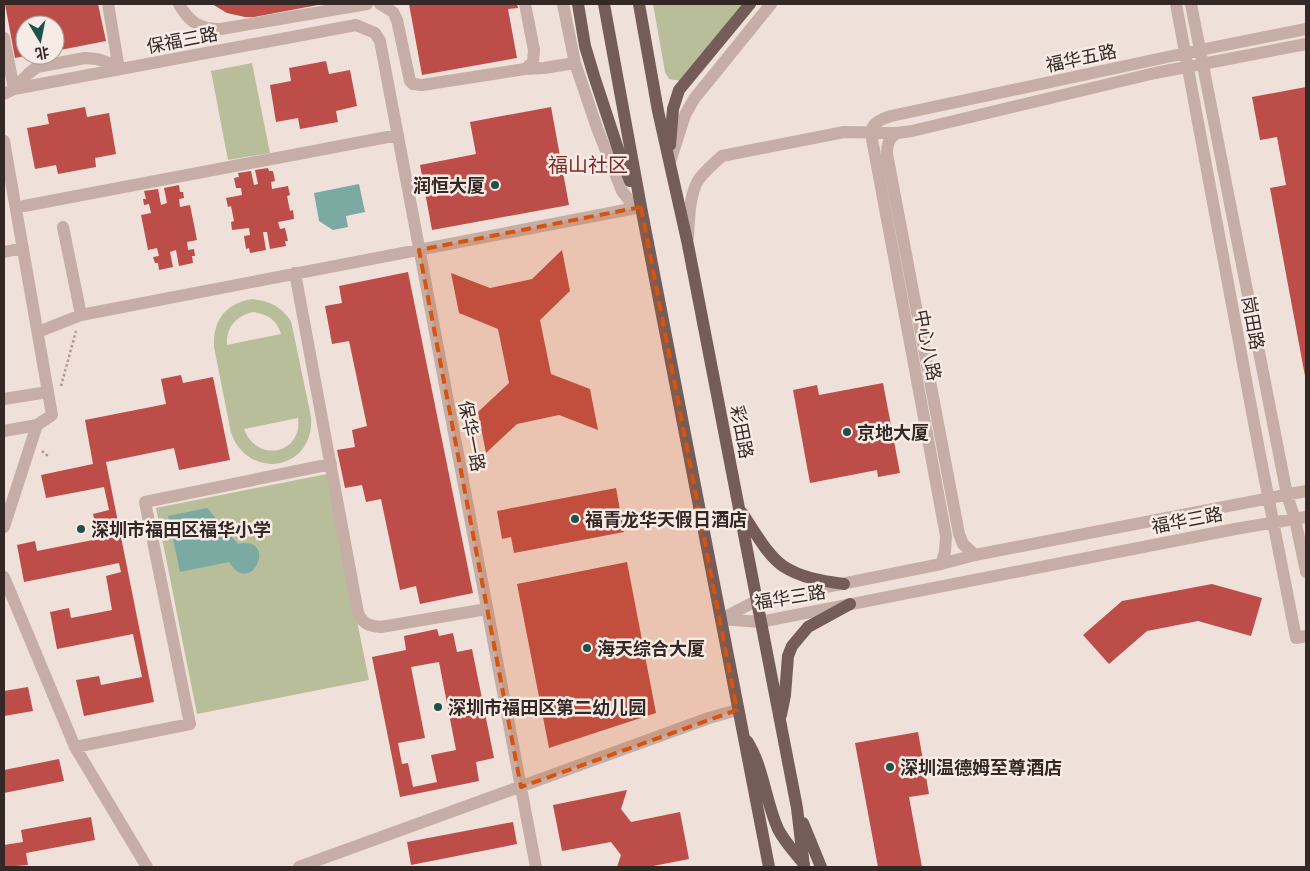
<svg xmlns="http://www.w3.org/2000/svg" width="1310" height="871" font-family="Inter,'Noto Sans SC',sans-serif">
  <rect width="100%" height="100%" fill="#efe0d9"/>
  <!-- green -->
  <path fill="#b8bd9a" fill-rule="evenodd" d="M653 4H748L681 81 669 79 665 72Z
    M252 63 270 153 228 160 211 71Z
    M252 299C270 301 280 306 291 321L311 417C315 470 249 482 231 433L214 347C213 320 225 304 252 299ZM253 312C268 314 277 320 281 334L227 345C226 327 236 316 253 312ZM298 418C303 454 257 464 244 429Z
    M327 474 369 680 197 714 156 508Z"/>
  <!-- water -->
  <path fill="#7aaaa2" d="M359 184 365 212 346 216 348 227 333 230 319 221 314 193Z
    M207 508 238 544C279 535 252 599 229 562L180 572 168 516Z"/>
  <!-- building -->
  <path fill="#bd4d49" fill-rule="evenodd" d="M5 4H98L106 41 55 51V25H25V56L15 58Z
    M212 4H318V5L254 17H245L227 13Z
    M409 4H517L518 8 508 9 517 58 422 75Z
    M326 61 329 74 350 70 357 106 336 111 338 122 300 129 298 118 276 122 270 85 291 81 289 68Z
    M1306 87V376H1305L1270 188 1286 185 1277 137 1260 140 1252 97Z
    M85 107 87 117 109 113 116 154 95 158 96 167 58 174 56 165 35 169 27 128 49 124 47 114Z
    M551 107 569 205 432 230 420 165 476 154 470 122Z
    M268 168 269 171H273L275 181 271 182 272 189 288 186 290 195 287 196 290 211 293 210 294 219 278 222 280 229 285 228 288 241H285L286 246 270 249 267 232H263L266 250 250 253 249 248 246 249 244 236 250 235 249 228 232 230 231 222 234 221 231 206 228 207 226 198 242 195 241 188H236L234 178 239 177 238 173 251 171 254 185 258 184 255 170Z
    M179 185 180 192H183L184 198 179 199 180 207 190 205 197 240 187 242 188 250 194 249 195 256H192L193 263 179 266 176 250 170 252 173 267 159 270 158 263H155L153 257 159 256 157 248 148 250 141 215 151 213 149 204 144 205 143 199H146L144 191 158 189 161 205 167 203 164 188Z
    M562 250 570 291 540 320 551 374 590 389 598 430 559 415 517 424 486 453 478 412 509 383 498 329 459 313 451 273 490 288 532 279Z
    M408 272 473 593 420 604 416 586 400 590 381 499 366 502 362 485 345 488 337 450 355 447 352 430 367 426 349 341 332 344 325 306 342 303 339 286Z
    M181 375 183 383 213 377 230 460 179 470 174 448 106 462 154 702 84 716 76 680 99 676 101 685 142 677 133 634 57 649 50 612 69 608 71 618 112 610 106 576 121 572 119 563 24 582 17 545 35 541 37 551 98 539 93 514 109 510 104 487 46 498 41 475 93 464 85 420 166 404 161 379Z
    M883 383 900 473 878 477 877 470 810 483 793 390 817 385 819 395Z
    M616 488 624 532 514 553 511 537 502 539 497 511Z
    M627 562 656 713 549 748 517 584Z
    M1212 584 1262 598 1251 636 1198 621 1147 631 1109 664 1083 635 1122 601Z
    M437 629 439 636 453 633 457 652 472 649 494 758 476 762 479 781 400 797 372 657 406 650 404 636ZM439 662 456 750 431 755 437 782 413 787 408 763 402 764 398 743 425 738 411 667Z
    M28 687 33 711 4 716V691Z
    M918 732 929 794 909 797 922 867H878L855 743Z
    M59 759 64 781 4 793V770Z
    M627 790 621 809 631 822 680 812 689 859 648 867H617L621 855 611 842 562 851 553 805Z
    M91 817 95 840 26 853 28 865 4 867V845L23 842 21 830Z
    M513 822 517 844 411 865 407 842Z"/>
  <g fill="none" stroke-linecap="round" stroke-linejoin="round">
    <!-- path -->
    <path stroke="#b29891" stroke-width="2.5" stroke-dasharray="2.5 2.5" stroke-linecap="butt" d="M61 386 76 331
      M42 451 48 456"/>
    <!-- minor -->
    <path stroke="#c6aea6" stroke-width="12" d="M108 4 119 69
      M179 4C189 22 199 29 221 29L367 4
      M380 4 393 12 397 20 410 81 413 84 422 85 525 69 533 62 534 50 525 4
      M563 4 575 63 597 128 622 191 632 204 641 207
      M1176 4 1260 455 1296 638 1306 636
      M1191 4 1287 495 1295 519 1306 572
      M4 38 14 89
      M525 69 544 68 575 63
      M14 89 356 25 375 33 380 41 536 867
      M4 94 14 89 28 74 37 67 85 58 97 59 109 63 119 69
      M897 133C889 138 887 144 887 154L959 534 963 544 975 555
      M4 141 52 415 37 425 4 431
      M670 162 685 115 694 99 771 4
      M24 206 398 135
      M63 227 81 315
      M688 238C689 220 689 194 699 179 706 170 714 163 722 156L844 132 897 133 912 131 1155 73 1306 44
      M4 252 23 248
      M295 273 358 613C363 624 369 626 381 627L487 609
      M38 332 81 315 641 207
      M4 399 48 392
      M4 527 37 425
      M941 564 945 552 946 536 875 155C871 132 865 124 891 116L1200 50 1306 29
      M4 577 75 747 147 867
      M721 619 756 601 941 564 975 555 1306 491
      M721 619 760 622 1235 529 1306 517
      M75 747 190 724 145 502 331 464
      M299 867 709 718 737 710"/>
    <!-- major -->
    <path stroke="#745c58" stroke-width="12" d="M578 4 585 46 594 76 619 152 630 181
      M604 4 641 207 769 867
      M639 4 658 111 688 245 797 808 804 867
      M670 145 673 109 679 90 750 4
      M742 513C754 530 766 554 783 566 801 578 823 581 844 584
      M781 715 785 695 788 656 792 646 808 627 850 604
      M747 741C764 768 765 800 778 829 784 841 795 853 804 864
      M803 823 821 867"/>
  </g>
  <!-- marked area -->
  <path fill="#d6540f" fill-opacity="0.2" stroke="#d6540f" stroke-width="4" stroke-dasharray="10 6" stroke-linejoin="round" d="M641 207 737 710 521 787 419 250Z"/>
  <!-- markers -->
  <g fill="#1f514a" stroke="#f7ebe5" stroke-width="2">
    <circle cx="495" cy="185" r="5"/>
    <circle cx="847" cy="432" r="5"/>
    <circle cx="575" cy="519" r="5"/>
    <circle cx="81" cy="529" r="5"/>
    <circle cx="587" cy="648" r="5"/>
    <circle cx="438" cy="707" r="5"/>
    <circle cx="890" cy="767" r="5"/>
  </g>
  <g text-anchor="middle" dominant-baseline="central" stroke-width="5" stroke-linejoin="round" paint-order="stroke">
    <!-- street labels -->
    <g font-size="18" fill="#332826" stroke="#f7ebe5">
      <text transform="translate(182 40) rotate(-11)">保福三路</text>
      <text transform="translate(1081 58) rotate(-12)">福华五路</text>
      <text transform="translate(1253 323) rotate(80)">岗田路</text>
      <text transform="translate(928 345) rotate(79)">中心八路</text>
      <text transform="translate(742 432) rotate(79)">彩田路</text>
      <text transform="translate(472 436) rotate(79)">保华一路</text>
      <text transform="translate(1187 520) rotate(-11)">福华三路</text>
      <text transform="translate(790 597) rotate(-9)">福华三路</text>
    </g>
    <!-- poi labels -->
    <g font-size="18" font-weight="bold" fill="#332826" stroke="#f7ebe5" text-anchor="start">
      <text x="485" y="185" text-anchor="end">润恒大厦</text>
      <text x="857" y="432">京地大厦</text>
      <text x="585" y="519">福青龙华天假日酒店</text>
      <text x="91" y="529">深圳市福田区福华小学</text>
      <text x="597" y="648">海天综合大厦</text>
      <text x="448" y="707">深圳市福田区第二幼儿园</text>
      <text x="900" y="767">深圳温德姆至尊酒店</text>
    </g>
    <!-- quarter labels -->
    <g font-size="20" fill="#7c2825" stroke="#f7ebe5">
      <text x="588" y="165">福山社区</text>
    </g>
  </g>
  <!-- border -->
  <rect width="1310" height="871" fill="none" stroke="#332826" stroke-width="10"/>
  <!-- north arrow -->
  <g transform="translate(40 40) rotate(170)"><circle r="24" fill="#f7ebe5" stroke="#a99d99"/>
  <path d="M0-4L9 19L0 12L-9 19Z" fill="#1f514a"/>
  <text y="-8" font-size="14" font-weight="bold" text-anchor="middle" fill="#332826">北</text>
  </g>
</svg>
